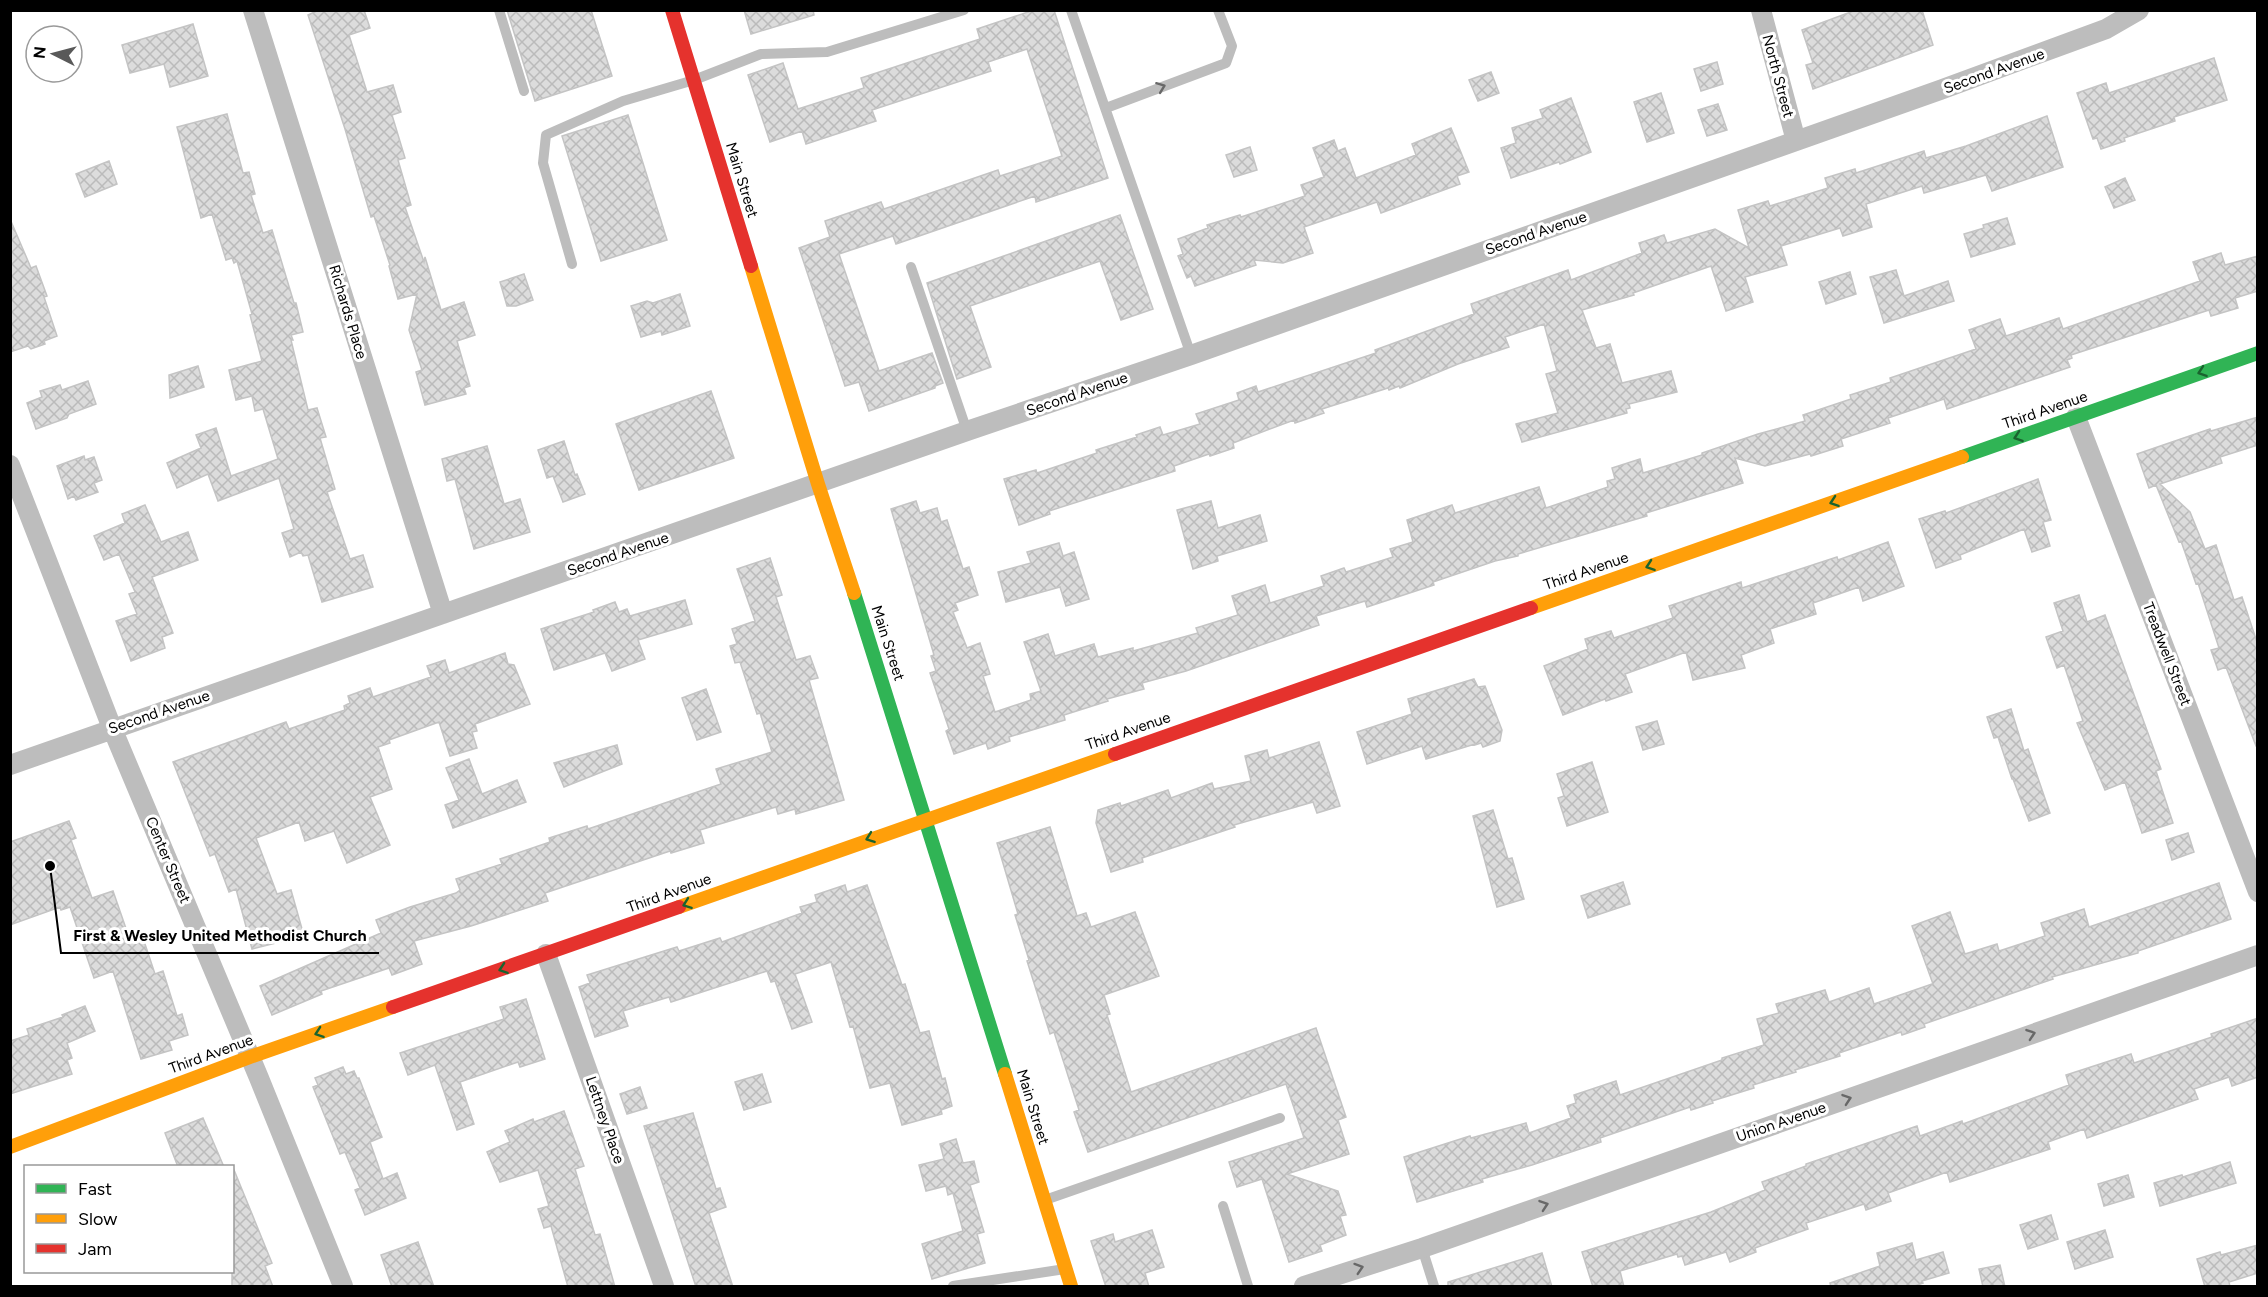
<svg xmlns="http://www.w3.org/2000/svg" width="2268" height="1297" font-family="Figtree,sans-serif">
  <defs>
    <pattern id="building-cross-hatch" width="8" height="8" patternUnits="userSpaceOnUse" patternTransform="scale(1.5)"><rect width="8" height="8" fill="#dcdcdc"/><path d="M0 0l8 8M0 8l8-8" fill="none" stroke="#bbb"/></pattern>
  </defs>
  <rect width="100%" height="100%" fill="#fff"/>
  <!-- building -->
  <path fill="url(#building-cross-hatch)" stroke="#c4c4c4" stroke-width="1.5" d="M319 10H364L370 28 349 35 367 92 393 85 401 112 392 115 405 158 398 160 411 205 405 207 424 262 425 257 441 310 464 302 475 335 457 341 470 386 464 388 466 394 425 405 416 372 422 370 409 330 417 294 398 299 389 266 390 265 374 216 371 217 345 129 308 15Z
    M507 10H591L612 76 535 101Z
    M744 10H813L814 15 751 34Z
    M1034 10H1054L1108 178 1036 202 1035 196 896 244 893 236 839 254 879 371 932 353 943 383 935 386V388L869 411 859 382 845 386 799 248 830 237 825 221 881 202 884 209 998 170 1000 176 1062 156 1027 49 988 62 991 71 872 110 876 121 806 144 802 131 770 142 748 75 783 63 798 109 864 88 861 78 980 39 977 29Z
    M1856 10H1922L1933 45 1813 89 1806 65 1813 63 1802 30Z
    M193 24 208 76 170 87 164 64 130 73 122 45Z
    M2214 58 2227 100 2174 117 2175 121 2124 138 2125 141 2101 149 2097 138 2093 139 2077 93 2106 83 2109 93Z
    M1717 62 1723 84 1701 91 1694 69Z
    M1491 72 1499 93 1478 101 1469 80Z
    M1661 93 1674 133 1647 142 1634 102Z
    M1571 98 1591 152 1560 164 1559 162 1511 178 1501 148 1516 143 1512 128 1543 118 1540 110Z
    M1718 104 1727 130 1707 136 1698 110Z
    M227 114 243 173 249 172 255 194 251 195 263 233 272 230 294 303H296L303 332 291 335 293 340H291L308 410 317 408 326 437 320 438 335 489 327 492 350 559 363 555 373 587 322 602 308 555 303 556 301 552 290 557 282 533 294 529 279 478 218 501 208 474 177 488 167 463 201 448 196 435 216 428 231 476 278 459 263 409 255 411 252 396 236 400 229 370 262 361 250 315 252 314 237 261 234 263 232 258 226 260 212 214 201 218 177 127Z
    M628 115 667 240 601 261 562 136Z
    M2047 116 2063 167 1992 191 1986 175 1924 193 1922 186 1866 204 1872 227 1843 236 1840 228 1781 246 1787 265 1745 277 1753 302 1726 311 1711 266 1633 293 1634 295 1582 310 1596 348 1610 344 1622 383 1671 371 1677 392 1629 404 1630 408 1626 409 1627 413 1522 442 1516 424 1558 413 1546 374 1557 371 1544 324 1505 337 1509 347 1458 364 1400 388 1399 386 1389 390 1388 388 1322 409 1324 413 1295 423 1294 420 1233 443 1234 448 1210 456 1209 454 1174 466 1175 471 1049 511 1050 514 1019 525 1004 479 1036 470 1037 473 1097 453 1096 450 1137 437 1136 435 1160 427 1163 435 1200 424 1196 414 1239 400 1237 393 1256 386 1258 392 1376 353 1375 350 1474 314 1471 304 1568 270 1571 280 1642 253 1639 243 1664 235 1667 243 1715 229 1749 248 1738 210 1768 201 1770 206 1828 188 1825 178 1855 169 1856 173 1924 151 1926 158 1966 146Z
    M1451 128 1469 172 1457 176 1460 184 1381 213 1377 202 1304 227 1313 253 1283 263 1254 260 1256 265 1195 286 1191 276 1187 278 1178 256 1183 254 1178 239 1208 228 1207 225 1240 215 1241 217 1305 196 1301 185 1324 177 1313 148 1334 140 1338 151 1345 148 1356 178 1416 155 1412 144Z
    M1250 147 1257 170 1234 177 1226 155Z
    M109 161 117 184 85 197 76 174Z
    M2125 178 2135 200 2114 208 2105 187Z
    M1120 215 1153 309 1121 320 1100 261 970 306 991 367 957 379 927 283Z
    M2007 218 2015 244 1971 257 1964 234 1984 228 1983 225Z
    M10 219 31 268 36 266 47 296 44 297 57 336 44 341 45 344 31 349 28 346 10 352Z
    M2221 253 2225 265 2258 256V291L2235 298 2238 308 2211 316 2209 310 2071 355 2072 358 2067 360 2070 367 1947 409 1944 399 1888 418 1890 423 1841 439 1843 446 1811 456 1810 454 1765 466 1735 458 1743 483 1646 513 1647 516 1518 554V556L1495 561 1433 582 1434 585 1367 607 1365 601 1316 616 1319 625 1186 671 1142 683 1144 689 1107 699 1108 701 1064 715 1065 720 1009 737 1010 741 988 749 986 743 954 754 946 731 949 729 930 673 936 671 931 656 934 655 891 509 916 501 920 513 937 508 941 522 947 520 963 569 969 567 978 595 955 603 958 610 953 612 967 648 980 643 990 674 983 676 995 712 1031 700 1030 694 1041 691 1024 642 1048 634 1055 656 1094 644 1098 657 1133 648V651L1198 633 1196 628 1238 615 1232 596 1265 585 1270 603 1324 586 1321 576 1344 568 1346 572 1393 557 1390 549 1413 542 1407 520 1452 505 1455 513 1539 487 1546 508 1608 487 1607 481 1615 479 1612 468 1640 459 1643 473 1702 455V453L1758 434 1805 421 1803 415 1851 399 1850 395 1891 382 1890 378 1976 349 1969 330 2000 319 2006 336 2059 318 2063 329 2200 281 2193 262Z
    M1896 270 1904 296 1948 281 1954 301 1884 323 1870 277Z
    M1850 272 1856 294 1826 304 1819 282Z
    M524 274 533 300 516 306H507L500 282Z
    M680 294 690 326 662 335 661 331 641 337 631 306 647 301 653 303Z
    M198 366 204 387 170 398 169 375Z
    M88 381 96 404 69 414 67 418 36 429 27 403 42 397 40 391 60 385 62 390Z
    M711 391 734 458 639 490 616 424Z
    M2258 417V445L2220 457 2222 463 2160 484 2190 512 2205 549 2216 545 2234 600 2242 597 2258 645V746H2256L2226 667 2218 670 2211 650 2219 648 2198 583 2196 584 2181 541 2179 542 2156 485 2149 488 2137 454 2210 429 2211 431Z
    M564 441 575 475 577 474 585 494 563 502 553 476 547 478 538 450Z
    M487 446 504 504 520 499 530 532 474 549 455 479 447 481 442 459Z
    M84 456 85 460 94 457 102 480 94 483 98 492 76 500 74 496 68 499 57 466Z
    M2038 479 2051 520 2043 522 2050 546 2032 552 2024 529 1960 555 1961 559 1936 568 1919 519 1945 511 1946 513Z
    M1211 501 1218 528 1260 515 1267 541 1217 556 1218 561 1193 569 1177 510Z
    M145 505 161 542 188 532 198 560 152 577 173 633 162 637 165 648 131 661 116 621 137 614 129 594 135 592 119 554 104 560 94 536 125 523 122 514Z
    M1888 542 1904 586 1863 601 1859 587 1813 603 1816 614 1770 629 1774 643 1741 655 1745 668 1693 680 1686 652 1625 674 1632 692 1606 701 1605 699 1563 715 1544 666 1588 649 1585 639 1611 631 1614 638 1673 618 1669 606 1741 582 1742 588 1837 557 1838 560Z
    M1059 543 1063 556 1074 552 1089 599 1066 606 1060 587 1006 602 998 572 1031 563 1027 552Z
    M770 558 782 595 776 597 796 660 810 656 818 678 809 680 844 800 796 814 795 809 778 814 776 807 700 830 704 843 671 853 670 851 545 893 548 901 471 926 414 941 422 964 392 975 389 968 321 991 322 994 272 1015 260 986 381 933 376 920 410 907 456 893 460 890 456 879 502 864 500 859 550 842 549 838 587 826 588 829 721 784 716 769 772 752 760 713 757 714 740 662 735 663 730 646 737 644 732 629 755 621 737 569Z
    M2079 595 2087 622 2105 615 2161 769 2156 771 2173 823 2142 833 2125 782 2105 790 2077 723 2083 721 2064 665 2057 668 2046 637 2063 631 2054 603Z
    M685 600 692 624 638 640 645 659 612 671 605 653 554 670 541 629 594 612 593 610 615 602 619 612 627 609 630 616Z
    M505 653 508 664 514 665 530 704 475 724 477 731 472 732 477 748 450 756 439 722 389 740 390 743 378 747 392 789 370 797 390 845 347 863 334 831 305 841 299 822 256 838 277 894 291 890 304 936 252 949 236 889 229 892 215 854 210 856 173 762 286 722 289 729 345 710 344 706 350 703 348 696 370 688 373 697 431 677 427 666 445 660 449 673Z
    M1474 679 1478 687 1485 686 1502 730 1500 741 1483 747 1481 743 1475 745V744L1426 759 1422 746 1367 764 1357 732 1412 714 1408 699Z
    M706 689 721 732 697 740 682 698Z
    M2011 709 2024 751 2028 749 2050 813 2029 821 2013 779H2012L1998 737 1994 738 1987 717Z
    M1657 721 1664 744 1643 750 1636 727Z
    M1319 742 1340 806 1317 813 1313 802 1234 825 1235 827 1142 858 1143 862 1111 872 1096 823 1098 810 1120 803 1121 806 1168 790 1171 798 1212 783 1214 789 1251 781 1245 756 1267 750 1269 758Z
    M617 745 622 764 564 787 554 763Z
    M469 759 482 794 517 780 526 802 453 828 445 805 459 800 446 768Z
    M1592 762 1608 812 1567 826 1558 798 1564 796 1557 774Z
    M1493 810 1508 859 1512 858 1524 899 1497 907 1473 816Z
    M69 821 76 838 71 840 92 898 113 891 130 940 142 935 155 974 163 971 177 1016 182 1014 188 1035 169 1041 172 1050 141 1059 113 971 94 978 70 907 61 910 60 907 10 925V842Z
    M1050 827 1077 916 1086 913 1091 927 1135 912 1159 976 1104 995 1110 1014 1107 1015 1131 1092 1316 1028 1346 1117 1338 1120 1349 1154 1287 1174 1338 1191 1346 1215 1340 1216 1346 1235 1320 1245 1322 1251 1289 1262 1262 1179 1237 1187 1229 1162 1304 1138 1286 1084 1088 1152 1074 1112 1079 1110 1054 1032 1050 1034 1027 961 1029 960 1015 915 1018 914 997 843Z
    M2188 833 2194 852 2172 860 2166 840Z
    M1623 882 1630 904 1588 918 1581 896Z
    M2219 883 2231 919 2138 951V953L2052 977 2053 979 1924 1024 1925 1027 1902 1035 1901 1032 1839 1053 1840 1056 1795 1070 1796 1072 1753 1085 1754 1088 1712 1101 1713 1103 1691 1110 1690 1107 1600 1138 1601 1142 1532 1165 1482 1179 1483 1182 1417 1202 1404 1157 1470 1136 1471 1138 1526 1123 1529 1133 1571 1118 1567 1106 1576 1103 1574 1095 1616 1081 1620 1095 1722 1060V1058L1764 1045 1757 1019 1779 1013 1776 1004 1825 990 1829 1002 1869 988 1874 1004 1932 984H1933L1912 926 1950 912 1965 954 1997 944 1999 951 2045 936 2041 923 2084 909 2089 927Z
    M845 885 847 892 867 885 902 985 905 984 920 1033 929 1031 942 1079 945 1078 952 1106 941 1110 942 1114 902 1125 890 1083 870 1088 853 1026 850 1027 831 962 795 974 812 1022 792 1029 775 981 771 982 767 971 671 1002 669 997 623 1011 628 1026 595 1037 579 987 590 983 587 975 677 947 679 951 720 938 722 942 802 913 800 907 817 902 815 895Z
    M526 999 545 1059 520 1067 518 1062 460 1082 474 1124 457 1130 435 1065 408 1075 400 1053 504 1019 500 1007Z
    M85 1006 95 1031 67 1043 72 1058 67 1060 72 1074 10 1094V1041L29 1035 27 1029 63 1017 62 1015Z
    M2258 1018V1077L2232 1086 2229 1077 2194 1089 2198 1099 2087 1138 2084 1129 2048 1142 2050 1149 1950 1182 1947 1172 1888 1193 1891 1201 1866 1210 1864 1204 1806 1223 1808 1229 1755 1248 1756 1252 1730 1262 1726 1252 1685 1265 1682 1256 1678 1257 1677 1254 1620 1271 1624 1287H1593L1582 1252 1711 1212 1765 1190 1762 1182 1806 1166V1164L1917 1126 1920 1136 1962 1121 1963 1124 2069 1085 2066 1075 2131 1054 2134 1063 2212 1037 2211 1034Z
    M343 1067 346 1074 354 1071 357 1078H359L382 1137 370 1142 383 1179 397 1173 406 1198 365 1215 355 1190 360 1188 345 1152 340 1154 313 1087 318 1085 315 1078Z
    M762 1074 771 1102 744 1110 735 1082Z
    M640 1087 647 1108 627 1114 620 1094Z
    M564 1111 584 1166 575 1169 595 1235 600 1234 615 1287H568L551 1226 544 1228 538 1209 549 1206 538 1170 500 1182 487 1152 510 1142 505 1131 533 1119 534 1122Z
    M693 1113 716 1189 720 1188 726 1207 709 1213 733 1287H696L644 1126Z
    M203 1118 224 1167H178L165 1133Z
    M956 1139 963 1163 974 1161 979 1182 970 1185 984 1232 977 1234 985 1263 932 1279 922 1244 963 1231 953 1193 948 1195 946 1186 926 1191 919 1165 944 1159 940 1144Z
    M2230 1162 2236 1183 2160 1206 2154 1183 2182 1175 2183 1177Z
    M232 1165 272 1263 265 1266 273 1287H232Z
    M2128 1175 2134 1197 2104 1206 2098 1184Z
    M2051 1215 2058 1239 2028 1249 2020 1225Z
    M1152 1230 1164 1267 1145 1273 1149 1287H1106L1091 1241 1113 1234 1115 1242Z
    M2105 1230 2113 1257 2075 1269 2067 1242Z
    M418 1242 434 1287H392L381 1255Z
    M1912 1243 1916 1260 1943 1252 1949 1273 1922 1281 1923 1283 1912 1287H1831L1830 1283 1880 1266 1877 1253Z
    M2258 1245V1273L2229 1282 2230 1287H2205L2197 1259 2220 1252 2221 1255Z
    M1542 1253 1552 1287H1448V1282Z
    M2000 1265 2005 1287H1983L1979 1269Z"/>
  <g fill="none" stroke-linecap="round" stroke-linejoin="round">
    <!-- lane -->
    <path stroke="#bdbdbd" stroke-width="10" d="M499 10 524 91
      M1071 10 1191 355
      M1106 108 1226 63 1232 46 1218 10
      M572 264 543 163 546 135 623 101 694 80 761 54 827 52 964 10
      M911 267 967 431
      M1045 1200 1280 1118
      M1223 1206 1248 1286
      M1422 1248 1434 1286
      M953 1286 1065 1269"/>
    <!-- street -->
    <path stroke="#bdbdbd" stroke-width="20" d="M253 10 443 614
      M1761 10 1796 141
      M2076 417 2258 892
      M10 465 112 728 259 1078 343 1286
      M10 765 967 431 1191 355 1940 90 2106 29 2139 10
      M546 954 664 1286
      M1304 1286 1422 1248 2258 955"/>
    <!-- fast -->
    <path stroke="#30b455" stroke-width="14" d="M1962 457 2258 353
      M854 593 1005 1074"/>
    <!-- slow -->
    <path stroke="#ff9f0a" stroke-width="14" d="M751 266 818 484 854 593
      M1531 608 1962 457
      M679 907 1115 754
      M1005 1074 1071 1286
      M10 1147 250 1057 393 1007"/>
    <!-- jam -->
    <path stroke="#e5322d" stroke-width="14" d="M672 10 751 266
      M1115 754 1531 608
      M393 1007 679 907"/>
  </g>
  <!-- one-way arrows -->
  <defs><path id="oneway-chevron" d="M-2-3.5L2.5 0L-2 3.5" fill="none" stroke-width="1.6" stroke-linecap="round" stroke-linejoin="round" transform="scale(1.5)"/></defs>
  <g stroke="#686868">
    <use href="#oneway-chevron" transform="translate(1161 87) rotate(-21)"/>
    <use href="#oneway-chevron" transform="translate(2031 1034) rotate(-19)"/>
    <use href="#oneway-chevron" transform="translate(1847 1099) rotate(-19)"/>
    <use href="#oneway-chevron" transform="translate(1544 1205) rotate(-19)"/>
    <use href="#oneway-chevron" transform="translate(1359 1268) rotate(-18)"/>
  </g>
  <g stroke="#1a632f">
    <use href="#oneway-chevron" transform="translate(2202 372) rotate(161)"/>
    <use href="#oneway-chevron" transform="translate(2018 437) rotate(161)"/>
    <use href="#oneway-chevron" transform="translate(1834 502) rotate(161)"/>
    <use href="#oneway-chevron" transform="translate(1650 566) rotate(161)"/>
    <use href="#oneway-chevron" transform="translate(870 838) rotate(160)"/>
    <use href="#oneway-chevron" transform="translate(687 904) rotate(160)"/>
    <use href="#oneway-chevron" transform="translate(503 969) rotate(161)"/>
    <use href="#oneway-chevron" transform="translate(319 1033) rotate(161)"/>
  </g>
  <g text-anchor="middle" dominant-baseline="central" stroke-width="6" stroke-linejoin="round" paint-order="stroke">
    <!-- street labels -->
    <g font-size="15" fill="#000" stroke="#fff">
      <text transform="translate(1994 71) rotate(-20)">Second Avenue</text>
      <text transform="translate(1778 76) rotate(75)">North Street</text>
      <text transform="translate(742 180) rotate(73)">Main Street</text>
      <text transform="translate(1536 233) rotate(-19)">Second Avenue</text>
      <text transform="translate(348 312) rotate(73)">Richards Place</text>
      <text transform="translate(1077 394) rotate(-19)">Second Avenue</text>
      <text transform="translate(2045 410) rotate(-19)">Third Avenue</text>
      <text transform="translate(618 554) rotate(-19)">Second Avenue</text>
      <text transform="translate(1586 571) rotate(-19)">Third Avenue</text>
      <text transform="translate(888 643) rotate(72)">Main Street</text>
      <text transform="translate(2167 654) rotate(69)">Treadwell Street</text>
      <text transform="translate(159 712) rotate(-19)">Second Avenue</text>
      <text transform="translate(1128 731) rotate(-19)">Third Avenue</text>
      <text transform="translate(168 860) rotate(67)">Center Street</text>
      <text transform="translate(669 893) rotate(-20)">Third Avenue</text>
      <text transform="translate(211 1054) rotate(-20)">Third Avenue</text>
      <text transform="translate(1033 1107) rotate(73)">Main Street</text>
      <text transform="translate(605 1120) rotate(71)">Lettney Place</text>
      <text transform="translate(1781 1122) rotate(-19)">Union Avenue</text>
    </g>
  </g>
  <!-- callouts -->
  <path fill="none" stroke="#000" stroke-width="2" d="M50 866L61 953H379"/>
  <circle fill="#000" stroke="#fff" stroke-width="2" cx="50" cy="866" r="6"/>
  <g font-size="16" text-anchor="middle" font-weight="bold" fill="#000" stroke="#fff" stroke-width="6" stroke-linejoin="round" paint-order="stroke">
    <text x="220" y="941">First &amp; Wesley United Methodist Church</text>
  </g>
  <!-- border -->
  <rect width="2268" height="1297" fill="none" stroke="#000000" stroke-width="24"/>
  <!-- legend -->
  <rect x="24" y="1165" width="210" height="108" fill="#ffffff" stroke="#999999" stroke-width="1.5"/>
  <rect x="36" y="1184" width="30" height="9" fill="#30b455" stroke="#999999" stroke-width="1.5"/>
  <text x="78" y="1195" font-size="18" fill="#000000">Fast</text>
  <rect x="36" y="1214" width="30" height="9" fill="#ff9f0a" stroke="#999999" stroke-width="1.5"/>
  <text x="78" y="1225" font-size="18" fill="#000000">Slow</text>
  <rect x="36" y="1244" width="30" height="9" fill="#e5322d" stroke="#999999" stroke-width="1.5"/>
  <text x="78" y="1255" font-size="18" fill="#000000">Jam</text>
  <!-- north arrow -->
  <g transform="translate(54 54) rotate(276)"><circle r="28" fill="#ffffff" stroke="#999999" stroke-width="1.5"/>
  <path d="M0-4.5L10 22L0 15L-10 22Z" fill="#595959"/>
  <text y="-9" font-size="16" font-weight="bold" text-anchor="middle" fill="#000000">N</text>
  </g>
</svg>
